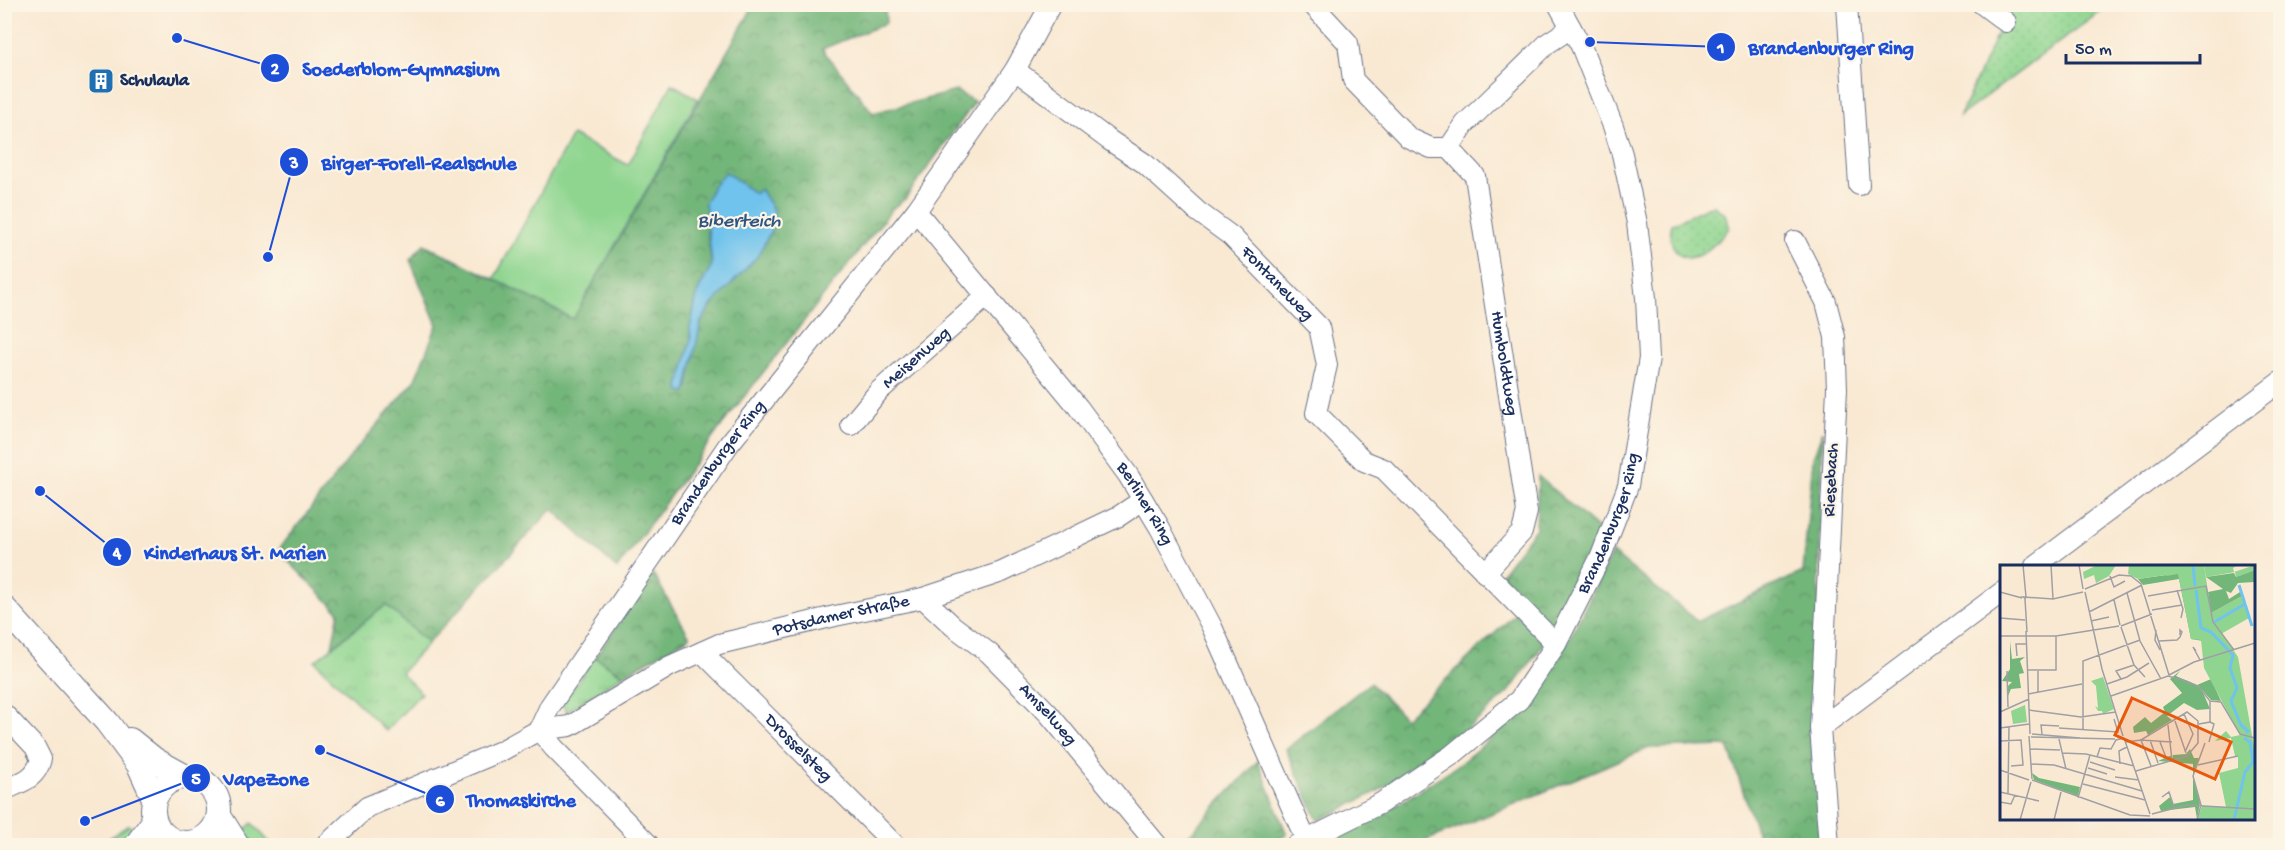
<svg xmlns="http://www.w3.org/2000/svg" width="2285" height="850" font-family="'Gochi Hand',sans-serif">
  <defs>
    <pattern id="grass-tufts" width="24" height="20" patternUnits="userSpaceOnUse" patternTransform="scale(1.5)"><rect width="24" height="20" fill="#8fd590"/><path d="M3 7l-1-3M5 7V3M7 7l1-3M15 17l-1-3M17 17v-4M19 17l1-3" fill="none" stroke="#7bb77f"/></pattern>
    <pattern id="forest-crowns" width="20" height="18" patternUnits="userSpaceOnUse" patternTransform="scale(1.5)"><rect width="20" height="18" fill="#73b67a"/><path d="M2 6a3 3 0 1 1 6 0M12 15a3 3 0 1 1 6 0" fill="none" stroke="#5e9467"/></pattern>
    <pattern id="park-dots" width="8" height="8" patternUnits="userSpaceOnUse" patternTransform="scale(1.5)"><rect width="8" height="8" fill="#8fd590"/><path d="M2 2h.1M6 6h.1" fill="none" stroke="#7bb77f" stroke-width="1.8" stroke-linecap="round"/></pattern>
  </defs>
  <rect width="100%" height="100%" fill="#fcf5e5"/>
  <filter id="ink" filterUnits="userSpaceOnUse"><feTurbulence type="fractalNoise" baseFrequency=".0167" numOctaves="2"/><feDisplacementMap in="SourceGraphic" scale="12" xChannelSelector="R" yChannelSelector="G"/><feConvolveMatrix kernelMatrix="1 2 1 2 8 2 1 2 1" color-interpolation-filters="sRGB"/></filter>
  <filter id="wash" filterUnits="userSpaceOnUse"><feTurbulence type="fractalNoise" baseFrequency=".008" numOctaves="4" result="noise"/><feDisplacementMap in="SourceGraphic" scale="24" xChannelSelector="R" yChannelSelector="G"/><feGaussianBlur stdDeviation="1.35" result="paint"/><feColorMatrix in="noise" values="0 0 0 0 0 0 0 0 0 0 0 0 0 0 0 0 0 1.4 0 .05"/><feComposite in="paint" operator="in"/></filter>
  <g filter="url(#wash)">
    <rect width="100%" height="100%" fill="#f9e9d3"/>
    <!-- grass -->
    <path fill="url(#grass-tufts)" stroke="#558277" stroke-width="1.5" d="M386 605 428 643 401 673 421 693 386 731 315 661Z
      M595 657 623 675 566 712 562 703Z
      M252 823 272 845H246L239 836Z
      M129 825 136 830 123 845H101L100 844Z"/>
    <!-- forest -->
    <path fill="url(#forest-crowns)" stroke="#47726c" stroke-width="1.5" fill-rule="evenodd" d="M754 5H885L886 23 822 49 873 113 956 91 975 102 905 199 893 208 725 421 617 569 552 509 428 643 386 605 332 647 339 612 278 551 354 452 414 382 437 325 410 260 424 244 573 319ZM726 172 755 194 760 189 775 216C766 262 723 282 702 321 694 335 690 372 688 388L679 387 691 340 690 328 698 291 712 265 707 231Z
      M1823 430 1816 712 1825 845H1761L1728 746 1649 748 1416 845 1314 846 1383 814 1457 766 1530 706 1571 635 1612 553 1698 621 1803 572 1813 458Z
      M1538 476 1600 531 1585 568 1545 642 1509 692 1441 753 1376 792 1318 821 1286 749 1370 683 1405 718 1529 601 1501 574 1536 528Z
      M653 574 690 637 623 675 595 657Z
      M1258 761 1287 835 1268 845H1180Z"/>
    <!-- park -->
    <path fill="url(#park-dots)" stroke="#558277" stroke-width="1.5" d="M2010 5H2109L1960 116Z
      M1714 206 1725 214 1729 228C1721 238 1709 251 1697 256 1676 264 1667 241 1672 224L1707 207Z"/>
    <!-- pitch -->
    <path fill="#8fd590" stroke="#558277" stroke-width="1.5" d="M672 84 698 99 573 319 494 279 572 135 628 165Z"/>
    <!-- water -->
    <path fill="#70c3ec" stroke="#4679a5" stroke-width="1.5" d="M726 172 755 194 760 189 772 208 775 216 773 227 757 257 711 306 701 322 686 393 681 392 679 387 691 340 690 328 698 291 712 265 705 203 713 186Z"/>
  </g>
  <g filter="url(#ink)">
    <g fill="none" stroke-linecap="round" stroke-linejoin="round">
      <!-- minor casing -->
      <g stroke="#697087" stroke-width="22">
        <g id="minor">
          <path id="s1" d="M1312 4 1348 43 1353 80 1409 138 1431 148H1449L1475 176 1527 512 1522 532 1485 573"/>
          <path d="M1847 4 1859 185"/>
          <path d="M1982 4 2006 22"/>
          <path id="s2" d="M1015 70 1109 140 1144 163 1197 211 1231 236 1319 327 1327 365 1316 413 1364 461 1384 469 1556 644"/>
          <path d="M1449 148 1465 124 1548 43 1571 28"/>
          <path id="s3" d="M916 211 1078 407 1128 475 1160 528 1212 627 1306 840"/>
          <path d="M1795 241 1826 302 1835 337 1837 389 1820 728 1829 846"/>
          <path id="s4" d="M851 425 879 391 987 296"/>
          <path d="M2035 566 2280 382"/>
          <path id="s5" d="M923 598 953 626 989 653 1048 713 1158 846"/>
          <path id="s6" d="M702 652 896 846"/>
          <path d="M4 714 35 747 41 759C36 779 22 782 4 790"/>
          <path d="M1820 728 2002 592"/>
          <path id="s7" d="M539 730 570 726 670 666 719 644 835 616 923 598 1002 572 1119 516 1143 500"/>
          <path d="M539 730 554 748 650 846"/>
          <path d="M133 846 153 819"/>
          <path d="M173 846 178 843"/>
          <path id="s8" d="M325 846 367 807 501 751 539 730 550 706 729 444 916 211 1015 70 1051 4"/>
          <path id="s9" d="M1295 846 1381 803 1452 755 1519 700 1556 644 1601 556 1628 486 1649 358 1646 298 1637 223 1622 154 1613 126 1581 46 1558 4"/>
        </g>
      </g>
      <!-- tertiary casing -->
      <g stroke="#697087" stroke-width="26">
        <path id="tertiary" d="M4 608 107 722 139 765 154 798
          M130 740 155 760 184 776
          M153 810a33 33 0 1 1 66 0a33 33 0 1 1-66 0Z
          M219 816 238 846"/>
      </g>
      <!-- minor -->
      <use href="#minor" stroke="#fff" stroke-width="20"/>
      <!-- tertiary -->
      <use href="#tertiary" stroke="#fff" stroke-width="24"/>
    </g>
  </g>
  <!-- icons -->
  <defs>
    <g id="building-square" transform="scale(1.35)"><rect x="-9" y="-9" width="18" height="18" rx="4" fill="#1f6fb2" stroke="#fcf5e5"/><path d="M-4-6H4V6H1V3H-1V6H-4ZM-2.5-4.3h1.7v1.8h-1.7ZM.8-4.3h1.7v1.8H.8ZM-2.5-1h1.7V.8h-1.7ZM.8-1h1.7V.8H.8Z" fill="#fff"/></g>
  </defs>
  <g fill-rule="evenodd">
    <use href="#building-square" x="101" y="81"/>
  </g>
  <g text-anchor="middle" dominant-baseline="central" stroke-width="4.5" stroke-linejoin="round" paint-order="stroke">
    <!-- poi labels -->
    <g font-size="18" font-weight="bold" fill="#1b2f5e" stroke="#fcf5e5" text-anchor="start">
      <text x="120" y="81">Schulaula</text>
    </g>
    <!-- street labels -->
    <g font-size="18" fill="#1b2f5e" stroke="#fcf5e5">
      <text stroke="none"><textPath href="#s2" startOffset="339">Fontaneweg</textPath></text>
      <text stroke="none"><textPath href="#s4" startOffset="94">Meisenweg</textPath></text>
      <text stroke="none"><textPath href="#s1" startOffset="441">Humboldtweg</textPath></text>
      <text stroke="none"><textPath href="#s8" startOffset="568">Brandenburger Ring</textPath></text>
      <text transform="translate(1832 480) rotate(-87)">Riesebach</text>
      <text stroke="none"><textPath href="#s3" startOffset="372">Berliner Ring</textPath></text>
      <text stroke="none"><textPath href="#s9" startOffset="468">Brandenburger Ring</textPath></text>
      <text stroke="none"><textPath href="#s7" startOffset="327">Potsdamer Straße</textPath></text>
      <text stroke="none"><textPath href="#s5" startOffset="171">Amselweg</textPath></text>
      <text stroke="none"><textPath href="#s6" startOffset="136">Drosselsteg</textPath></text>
    </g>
    <!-- water labels -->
    <g font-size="20" font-style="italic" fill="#305482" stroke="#fcf5e5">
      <text x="739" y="222">Biberteich</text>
    </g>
  </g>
  <!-- overview -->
  <g transform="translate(2000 565)">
    <rect width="255" height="255" fill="#f9e9d3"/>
    <path d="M97 0H116L109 11 96 18 94 10 84 14 83 7ZM204 0H238L233 3 234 7 255 0V5L236 12 235 7 206 12ZM242 31 244 39 213 56 211 48ZM245 40 249 53 221 69 214 57Z" fill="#8fd590"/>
    <path d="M165 0H181L203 76 191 74 179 14 143 20 138 14 166 10ZM255 5V17L238 18 231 28 226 26 229 34 240 27 242 31 211 48 208 27 223 24 206 12 234 8 236 12ZM10 76 12 94 25 92 20 96 24 108 19 109 21 123 11 124 8 131V121L12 117 2 116 10 104ZM180 106 176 111 197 120 211 114 221 136 211 135 202 125 210 144 197 145 184 138 167 151 172 155 148 170 146 166 134 168 133 162 145 152 151 158 165 147 163 142 182 128 170 114ZM190 184 194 193H199L193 211 200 238 197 254 195 242 161 246 159 241 170 232 173 239 193 235V199L158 196 172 190 173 194V190L186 189ZM32 208 39 213 80 222 78 231 34 215Z" fill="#73b67a"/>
    <path d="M129 0H165L166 10 138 14 128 9Z" fill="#8fd590"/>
    <path d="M165 0H204L212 53 238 92 255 187V255H197L202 241 226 242 219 208 238 203V191H235L231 173 215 176 226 166 231 172 240 170 204 103 201 75 191 74 178 9 166 11ZM25 140 27 157 13 159 11 146Z" fill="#8fd590"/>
    <path d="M103 112 114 144 103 149 102 146H98L95 141 98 143 96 121 91 116Z" fill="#8fd590"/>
    <path fill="none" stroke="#70c3ec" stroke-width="3" d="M193 0 195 21M239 20 245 39M196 25 201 63 211 67 233 90 230 103 237 123 231 136 241 160 248 166 246 168M214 57 245 39 252 61M234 255 245 207 253 197 250 177 244 173"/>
    <path fill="none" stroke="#a09fa4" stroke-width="1.5" d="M23 0 26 32M51 0 53 34M79 0 83 24M110 11 114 22 125 16M85 24 119 10 131 11 141 19 169 110M177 25 183 44 181 53M0 27 22 33M85 27 102 104 123 171M127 28 140 76 161 114M148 31 206 21 213 57 234 85M25 34 27 67M26 34 23 32 53 34 83 27M114 35 120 60M152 45 182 40M89 47 142 20M0 53 25 55M91 56 109 52M121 61 152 49M121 62 134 100 145 112M156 65 155 75 160 85M26 66 30 169M0 71H56L119 61M159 76 177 75 180 72 182 67 180 65V70M196 86 193 82 200 95M17 91 16 79H26M28 105H56V71M7 106 8 142M38 106V128M169 110 194 97 255 78M121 114 116 106 134 100M107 119 127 112 149 98M28 129 82 119M111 131 168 111 186 116 198 121 210 136V157L199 159M210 136 221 137 240 169 255 173M29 145 81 152 116 147M0 147 29 134M184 149 193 169 185 187M175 156 186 188M168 160 172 195M0 163 29 159M59 163 118 167 114 154M83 164V96L140 75M32 169 80 173M42 169 41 160 59 161M29 171 32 214M31 172 115 174M124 173 150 249M59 174 66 204M150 175 158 198M0 176 21 175 23 200 11 201M126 177 141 175 187 147 198 156V178L187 191 136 206M160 177 167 195M209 177 214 159 210 157M30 184 60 185M62 188 86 189 134 201M97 192 100 183 111 184 116 175 124 173M90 197 115 205M31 199 54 200 142 226M120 199 119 186 127 182M198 200 238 191M151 201 141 175 172 177M88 203 107 209M0 205 29 215M115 212 139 215M32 215 130 250 150 251M83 219 145 235M0 227 39 236M8 228 9 161M162 232 169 227 174 242M78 233 90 190M0 237 11 239 15 230M152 249 187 240 255 244M20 255 31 217M54 255 61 227M197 255 201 240 193 211 205 178"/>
    <path fill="#e8590c" fill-opacity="0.15" stroke="#e8590c" stroke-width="3" d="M132 133 231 177 215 214 115 170Z"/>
    <rect width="255" height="255" fill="none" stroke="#1b2f5e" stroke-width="3"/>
  </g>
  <!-- callouts -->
  <path fill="none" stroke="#1d4ed8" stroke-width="2" d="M1590 42L1721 47M177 38L275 68M268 257L294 162M40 491L117 552M85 821L196 778M320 750L440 799"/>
  <g fill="#1d4ed8" stroke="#fcf5e5" stroke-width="2">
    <circle cx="1590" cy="42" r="6"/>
    <circle cx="177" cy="38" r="6"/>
    <circle cx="268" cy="257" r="6"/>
    <circle cx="40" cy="491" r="6"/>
    <circle cx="85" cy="821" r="6"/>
    <circle cx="320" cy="750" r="6"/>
    <circle cx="1721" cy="47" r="15"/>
    <circle cx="275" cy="68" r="15"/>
    <circle cx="294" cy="162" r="15"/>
    <circle cx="117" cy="552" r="15"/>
    <circle cx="196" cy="778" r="15"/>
    <circle cx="440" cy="799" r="15"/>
  </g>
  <g font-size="18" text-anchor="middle" font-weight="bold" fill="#fff">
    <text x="1721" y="53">1</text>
    <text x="275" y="74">2</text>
    <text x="294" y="168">3</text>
    <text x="117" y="558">4</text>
    <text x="196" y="784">5</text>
    <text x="440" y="806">6</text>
  </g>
  <g font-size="20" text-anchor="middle" font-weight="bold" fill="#1d4ed8" stroke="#fcf5e5" stroke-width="4.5" stroke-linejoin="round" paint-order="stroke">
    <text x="1831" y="54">Brandenburger Ring</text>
    <text x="401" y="75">Soederblom-Gymnasium</text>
    <text x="419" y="169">Birger-Forell-Realschule</text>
    <text x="235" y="559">Kinderhaus St. Marien</text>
    <text x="266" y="785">VapeZone</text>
    <text x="521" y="806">Thomaskirche</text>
  </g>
  <!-- margin -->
  <rect width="2285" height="850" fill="none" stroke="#fcf5e5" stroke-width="24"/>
  <!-- scale -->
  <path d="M2066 54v9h134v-9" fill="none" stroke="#1b2f5e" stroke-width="3"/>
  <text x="2075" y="54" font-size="18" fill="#1b2f5e" stroke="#fcf5e5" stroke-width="4.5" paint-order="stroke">50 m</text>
</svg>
